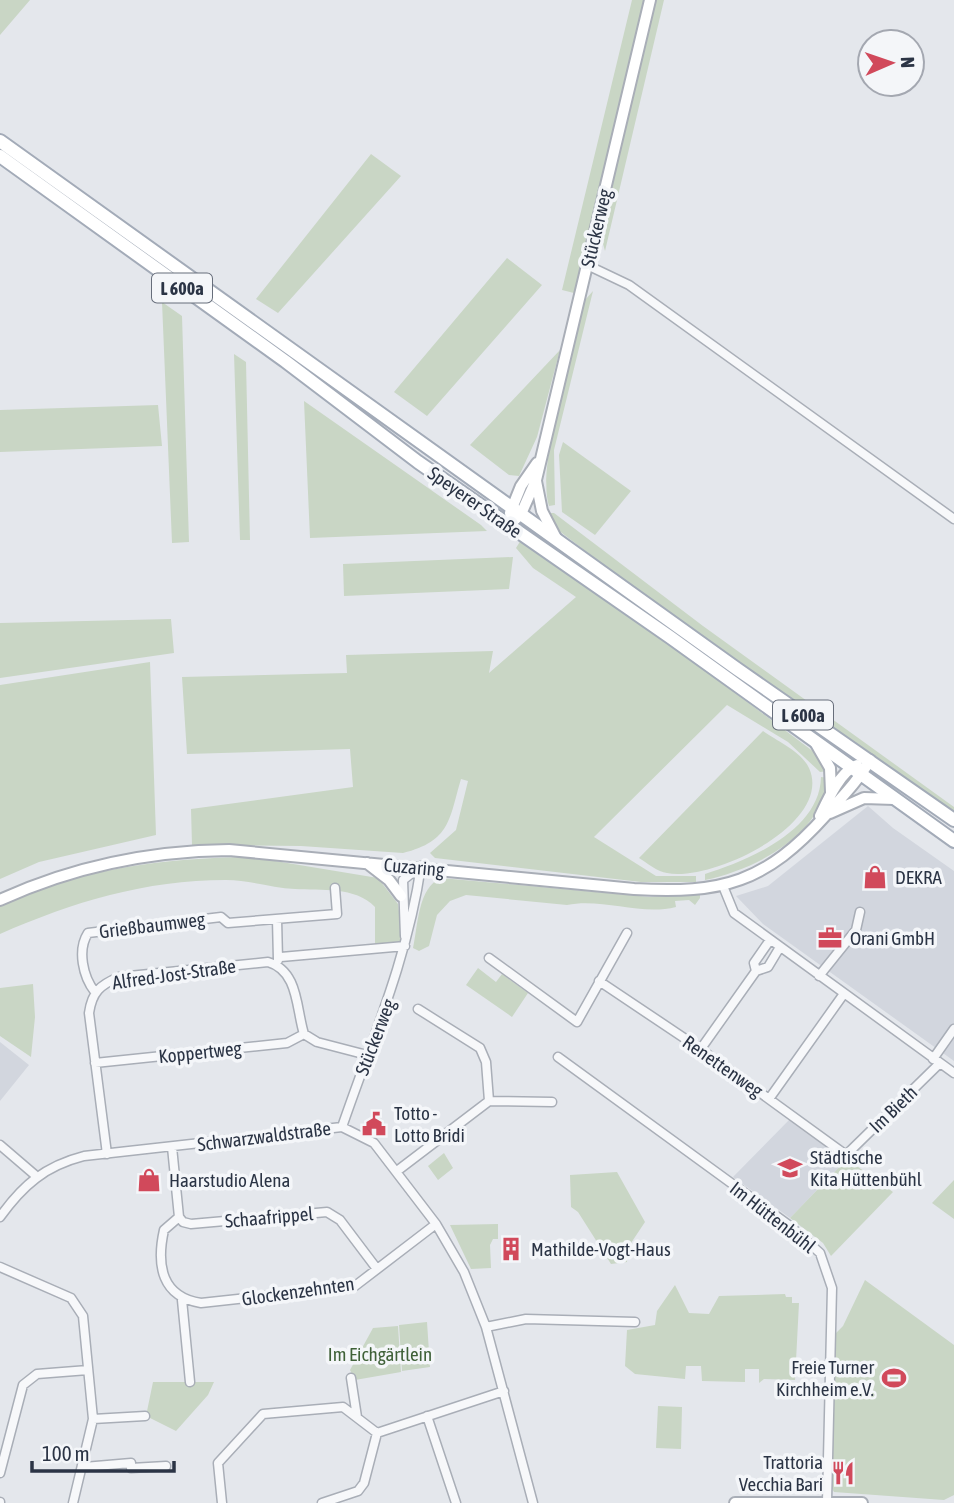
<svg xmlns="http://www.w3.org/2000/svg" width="954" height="1503" font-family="'Asap Condensed',sans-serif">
  <rect width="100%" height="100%" fill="#e4e7ec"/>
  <!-- built -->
  <path fill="#d2d6de" d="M868 806 893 828 954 871V1061L763 924 736 896 768 886Z
    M0 1042 29 1065 0 1101Z
    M790 1119 847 1159 790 1218 733 1177Z"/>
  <!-- green -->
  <path fill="#c9d6c5" d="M0 0H30L0 35Z
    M632 0H644L574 293 562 290Z
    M656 0H664L605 251 600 233Z
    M0 147 499 506 0 151Z
    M371 154 401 176 278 313 256 299Z
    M507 258 542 285 427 416 394 392Z
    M593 291 554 450 555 505 549 506C536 467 574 345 585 300Z
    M162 302 182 316 189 542 172 543Z
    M560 350 537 437 519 476 509 475 470 445Z
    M234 354 246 362 250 540H240Z
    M304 401 481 525 487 531 310 538Z
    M158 405 162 446 0 452V410Z
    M563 442 631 491 595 535 562 512 559 455Z
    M547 513H554L703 626 954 807V818L648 599 558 530Z
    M521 540 654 632 814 752 828 771 820 772 788 742 727 705 594 837 656 876H696V882H641L435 858 430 853 456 830 468 781 461 779C449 819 451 841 403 853L301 846 192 845 191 809 353 787 350 749 187 754 182 677 347 673 346 655 493 651 489 673 576 597 533 568 516 548Z
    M513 557 509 589 344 596 343 564Z
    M171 619 174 653 0 678V623Z
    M150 662 156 835 39 862 0 879V685Z
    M763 731C777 741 802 752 809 768 834 823 713 882 667 873 658 872 647 863 639 858Z
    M821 777 829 778C821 835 757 869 705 880V874C747 861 820 831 821 777Z
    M251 857 378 878 398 904 403 943 375 944V907C355 886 321 891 295 889 272 888 249 880 226 880 145 880 73 902 0 934V904C81 869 163 858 251 857Z
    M441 878 650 897 700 894V898L695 905 689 900 675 901 676 907C641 916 603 898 567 905L466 895 450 901 437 915 429 946 419 951 413 948C418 926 418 887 441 878Z
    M478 968 496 982 502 974 528 993 512 1017 466 985Z
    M33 984 35 1017 31 1057 0 1036V988Z
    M444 1153 453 1168 438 1180 428 1166Z
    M847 1159 893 1192 831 1256 823 1243 790 1218Z
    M617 1172 645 1222 627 1249V1262L611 1264 578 1212 571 1207 570 1175Z
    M954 1180V1219L932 1203Z
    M498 1224V1239H493L490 1245 491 1268 471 1269 450 1225Z
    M865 1280 954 1345V1495L944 1500 834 1492 831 1487 836 1333 843 1326Z
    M675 1285 689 1313 709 1314 719 1296 785 1294 786 1297H792V1303H799L795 1380 764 1379 759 1383V1369H745V1382L702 1381 701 1366H686L685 1379 635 1374 625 1366 627 1330 655 1325 657 1311Z
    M427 1322 430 1367 402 1371 399 1325Z
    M398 1326 401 1372 355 1380 350 1370 373 1328Z
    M153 1382H214L208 1395 176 1431 146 1416Z
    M658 1406 682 1407 681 1449 656 1448Z"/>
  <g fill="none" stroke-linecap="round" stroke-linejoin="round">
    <!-- street casing -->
    <g stroke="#a9aeb7" stroke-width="11">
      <path id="street" d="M587 265 629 285 954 519
        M723 886 734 913 954 1073
        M277 919 278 960
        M405 936 403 880 417 869
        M281 957 405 946
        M489 958 577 1022 627 933
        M756 971 754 963 770 940
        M819 976 856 930 860 912
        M599 981 696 1046 846 1155 940 1063
        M95 992C83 977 77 950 88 933L221 917 228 923 337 914 335 888
        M700 1050 756 971 768 967 780 947
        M558 1057 790 1226 820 1253 832 1288 827 1501
        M933 1059 954 1029
        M95 1063 287 1043 304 1034
        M769 1099 843 995
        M489 1101 552 1102
        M342 1127C372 1040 408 957 421 866
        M0 1145 35 1175
        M172 1147 179 1217 164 1230C156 1266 162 1297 201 1303L355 1286 436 1224
        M107 1154 89 1013C92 992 100 985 119 977L268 962C299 971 296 1009 304 1034L317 1042 367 1055
        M397 1171 489 1101 486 1062 480 1048 418 1009
        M0 1217C23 1185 45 1166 84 1156L342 1127 374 1143 436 1224 464 1272 486 1327 533 1503
        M179 1217 183 1222 191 1224 327 1212 340 1220 377 1269
        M0 1267 71 1298 83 1316 93 1419 73 1503
        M182 1300 190 1382
        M486 1327 526 1319 635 1322
        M351 1378 357 1417
        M427 1416 456 1503
        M93 1419 145 1416
        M84 1467 131 1463V1468L166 1466
        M0 1473 23 1385 37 1374 88 1370
        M0 1502V1503
        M222 1503 218 1463 263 1414 343 1407 377 1433
        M322 1503 358 1491 364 1483 377 1433 504 1391"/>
    </g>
    <!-- secondary casing -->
    <g stroke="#a9aeb7" stroke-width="14">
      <path id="secondary" d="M536 481 542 511 556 538
        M510 513 521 486 537 463
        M508 526 521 514 536 480 650 0
        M815 742 830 768 831 792
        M830 813 864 798 894 799
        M820 816C828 799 840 772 857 765
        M367 863 389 880 401 896
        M0 900C74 866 149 851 229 850L634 889C723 894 765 883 826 815 842 797 858 781 870 760
        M735 1503H862"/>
    </g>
    <!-- primary casing -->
    <g stroke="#a3abb8" stroke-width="16">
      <path id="primary" d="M0 141 737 669 954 820
        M0 156 285 361 418 462 670 637 954 841"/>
    </g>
    <!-- street -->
    <use href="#street" stroke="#f7f8fa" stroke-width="8"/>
    <!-- secondary -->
    <use href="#secondary" stroke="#fff" stroke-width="10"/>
    <!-- primary -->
    <use href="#primary" stroke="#fff" stroke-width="12"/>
  </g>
  <!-- icons -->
  <defs>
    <g id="shop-bare" transform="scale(1.89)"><path d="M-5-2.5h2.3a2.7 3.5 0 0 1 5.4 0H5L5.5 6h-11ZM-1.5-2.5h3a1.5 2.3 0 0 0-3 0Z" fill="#d1495b" stroke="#f4f6f9" stroke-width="2.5" paint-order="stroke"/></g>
    <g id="office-bare" transform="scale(1.89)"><path d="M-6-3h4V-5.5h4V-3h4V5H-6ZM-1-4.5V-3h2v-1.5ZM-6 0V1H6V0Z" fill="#d1495b" stroke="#f4f6f9" stroke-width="2.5" paint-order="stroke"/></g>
    <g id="civic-bare" transform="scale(1.89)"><path d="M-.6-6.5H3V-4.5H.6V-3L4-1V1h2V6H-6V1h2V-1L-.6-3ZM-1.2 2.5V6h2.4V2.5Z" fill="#d1495b" stroke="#f4f6f9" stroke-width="2.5" paint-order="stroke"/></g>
    <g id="school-bare" transform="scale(1.89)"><path d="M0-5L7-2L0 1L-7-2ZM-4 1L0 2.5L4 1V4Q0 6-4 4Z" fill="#d1495b" stroke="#f4f6f9" stroke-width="2.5" paint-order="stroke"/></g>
    <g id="building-bare" transform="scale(1.89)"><path d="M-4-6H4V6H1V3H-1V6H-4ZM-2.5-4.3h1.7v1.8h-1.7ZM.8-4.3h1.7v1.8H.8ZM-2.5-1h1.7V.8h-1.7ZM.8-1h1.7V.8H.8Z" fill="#d1495b" stroke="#f4f6f9" stroke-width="2.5" paint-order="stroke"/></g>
    <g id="stadium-bare" transform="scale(1.89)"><path d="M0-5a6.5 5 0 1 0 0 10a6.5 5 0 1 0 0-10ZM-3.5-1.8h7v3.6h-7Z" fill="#d1495b" stroke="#f4f6f9" stroke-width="2.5" paint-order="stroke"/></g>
    <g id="restaurant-bare" transform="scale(1.89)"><path d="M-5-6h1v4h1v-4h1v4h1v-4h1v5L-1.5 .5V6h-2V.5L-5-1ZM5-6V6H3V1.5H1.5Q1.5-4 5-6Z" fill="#d1495b" stroke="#f4f6f9" stroke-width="2.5" paint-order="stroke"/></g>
  </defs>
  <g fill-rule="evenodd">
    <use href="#shop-bare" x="875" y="877"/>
    <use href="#office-bare" x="830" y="938"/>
    <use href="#civic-bare" x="374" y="1124"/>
    <use href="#school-bare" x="790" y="1168"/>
    <use href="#shop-bare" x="149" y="1180"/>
    <use href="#building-bare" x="511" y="1249"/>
    <use href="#stadium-bare" x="894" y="1378"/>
    <use href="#restaurant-bare" x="843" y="1473"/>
  </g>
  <g text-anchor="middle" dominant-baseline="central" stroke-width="7" stroke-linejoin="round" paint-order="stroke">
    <!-- shield labels -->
    <g fill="#f4f6f9" stroke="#676e7b" stroke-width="2">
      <rect x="152" y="273.5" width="60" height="29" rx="5"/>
      <rect x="773" y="700.5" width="60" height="29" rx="5"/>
    </g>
    <g font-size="18" font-weight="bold" fill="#2b3445">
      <text x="182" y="288">L 600a</text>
      <text x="803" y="715">L 600a</text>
    </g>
    <!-- street labels -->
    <g font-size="19" fill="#2b3445" stroke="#f4f6f9">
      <text transform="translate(596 228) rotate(-77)">Stückerweg</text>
      <text transform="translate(475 502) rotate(35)">Speyerer Straße</text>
      <text transform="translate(414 867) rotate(5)">Cuzaring</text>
      <text transform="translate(152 925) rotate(-7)">Grießbaumweg</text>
      <text transform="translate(174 974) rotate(-8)">Alfred-Jost-Straße</text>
      <text transform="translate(375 1037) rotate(-69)">Stückerweg</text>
      <text transform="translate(200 1052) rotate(-6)">Koppertweg</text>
      <text transform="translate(723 1066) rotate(35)">Renettenweg</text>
      <text transform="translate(893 1109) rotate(-44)">Im Bieth</text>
      <text transform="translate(264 1136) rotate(-7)">Schwarzwaldstraße</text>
      <text transform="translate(269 1217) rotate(-5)">Schaafrippel</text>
      <text transform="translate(773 1217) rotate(38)">Im Hüttenbühl</text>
      <text transform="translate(298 1291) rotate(-8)">Glockenzehnten</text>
    </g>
    <!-- poi labels -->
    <g font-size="19" fill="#2b3445" stroke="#f4f6f9" text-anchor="start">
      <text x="895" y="877">DEKRA</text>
      <text x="850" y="938">Orani GmbH</text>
      <text x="394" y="1113">Totto -<tspan x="394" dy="22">Lotto Bridi</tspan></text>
      <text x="810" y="1157">Städtische<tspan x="810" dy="22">Kita Hüttenbühl</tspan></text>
      <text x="169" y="1180">Haarstudio Alena</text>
      <text x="531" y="1249">Mathilde-Vogt-Haus</text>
      <text x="874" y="1367" text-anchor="end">Freie Turner<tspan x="874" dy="22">Kirchheim e.V.</tspan></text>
      <text x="823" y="1462" text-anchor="end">Trattoria<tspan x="823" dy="22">Vecchia Bari</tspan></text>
    </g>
    <!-- park labels -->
    <g font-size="19" fill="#3f6138" stroke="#f4f6f9">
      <text x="380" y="1354">Im Eichgärtlein</text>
    </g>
  </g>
  <!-- north arrow -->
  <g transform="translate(891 63) rotate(88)"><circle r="33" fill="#f4f6f9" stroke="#a4a8b1" stroke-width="2"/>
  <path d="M0-5L12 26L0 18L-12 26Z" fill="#d1495b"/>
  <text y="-10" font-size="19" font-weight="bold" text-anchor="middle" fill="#2b3445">N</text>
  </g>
  <!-- scale -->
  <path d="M32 1461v10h142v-10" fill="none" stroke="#2b3445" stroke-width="3.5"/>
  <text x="42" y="1461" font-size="21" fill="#2b3445" stroke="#f4f6f9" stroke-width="5" paint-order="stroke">100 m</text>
</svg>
